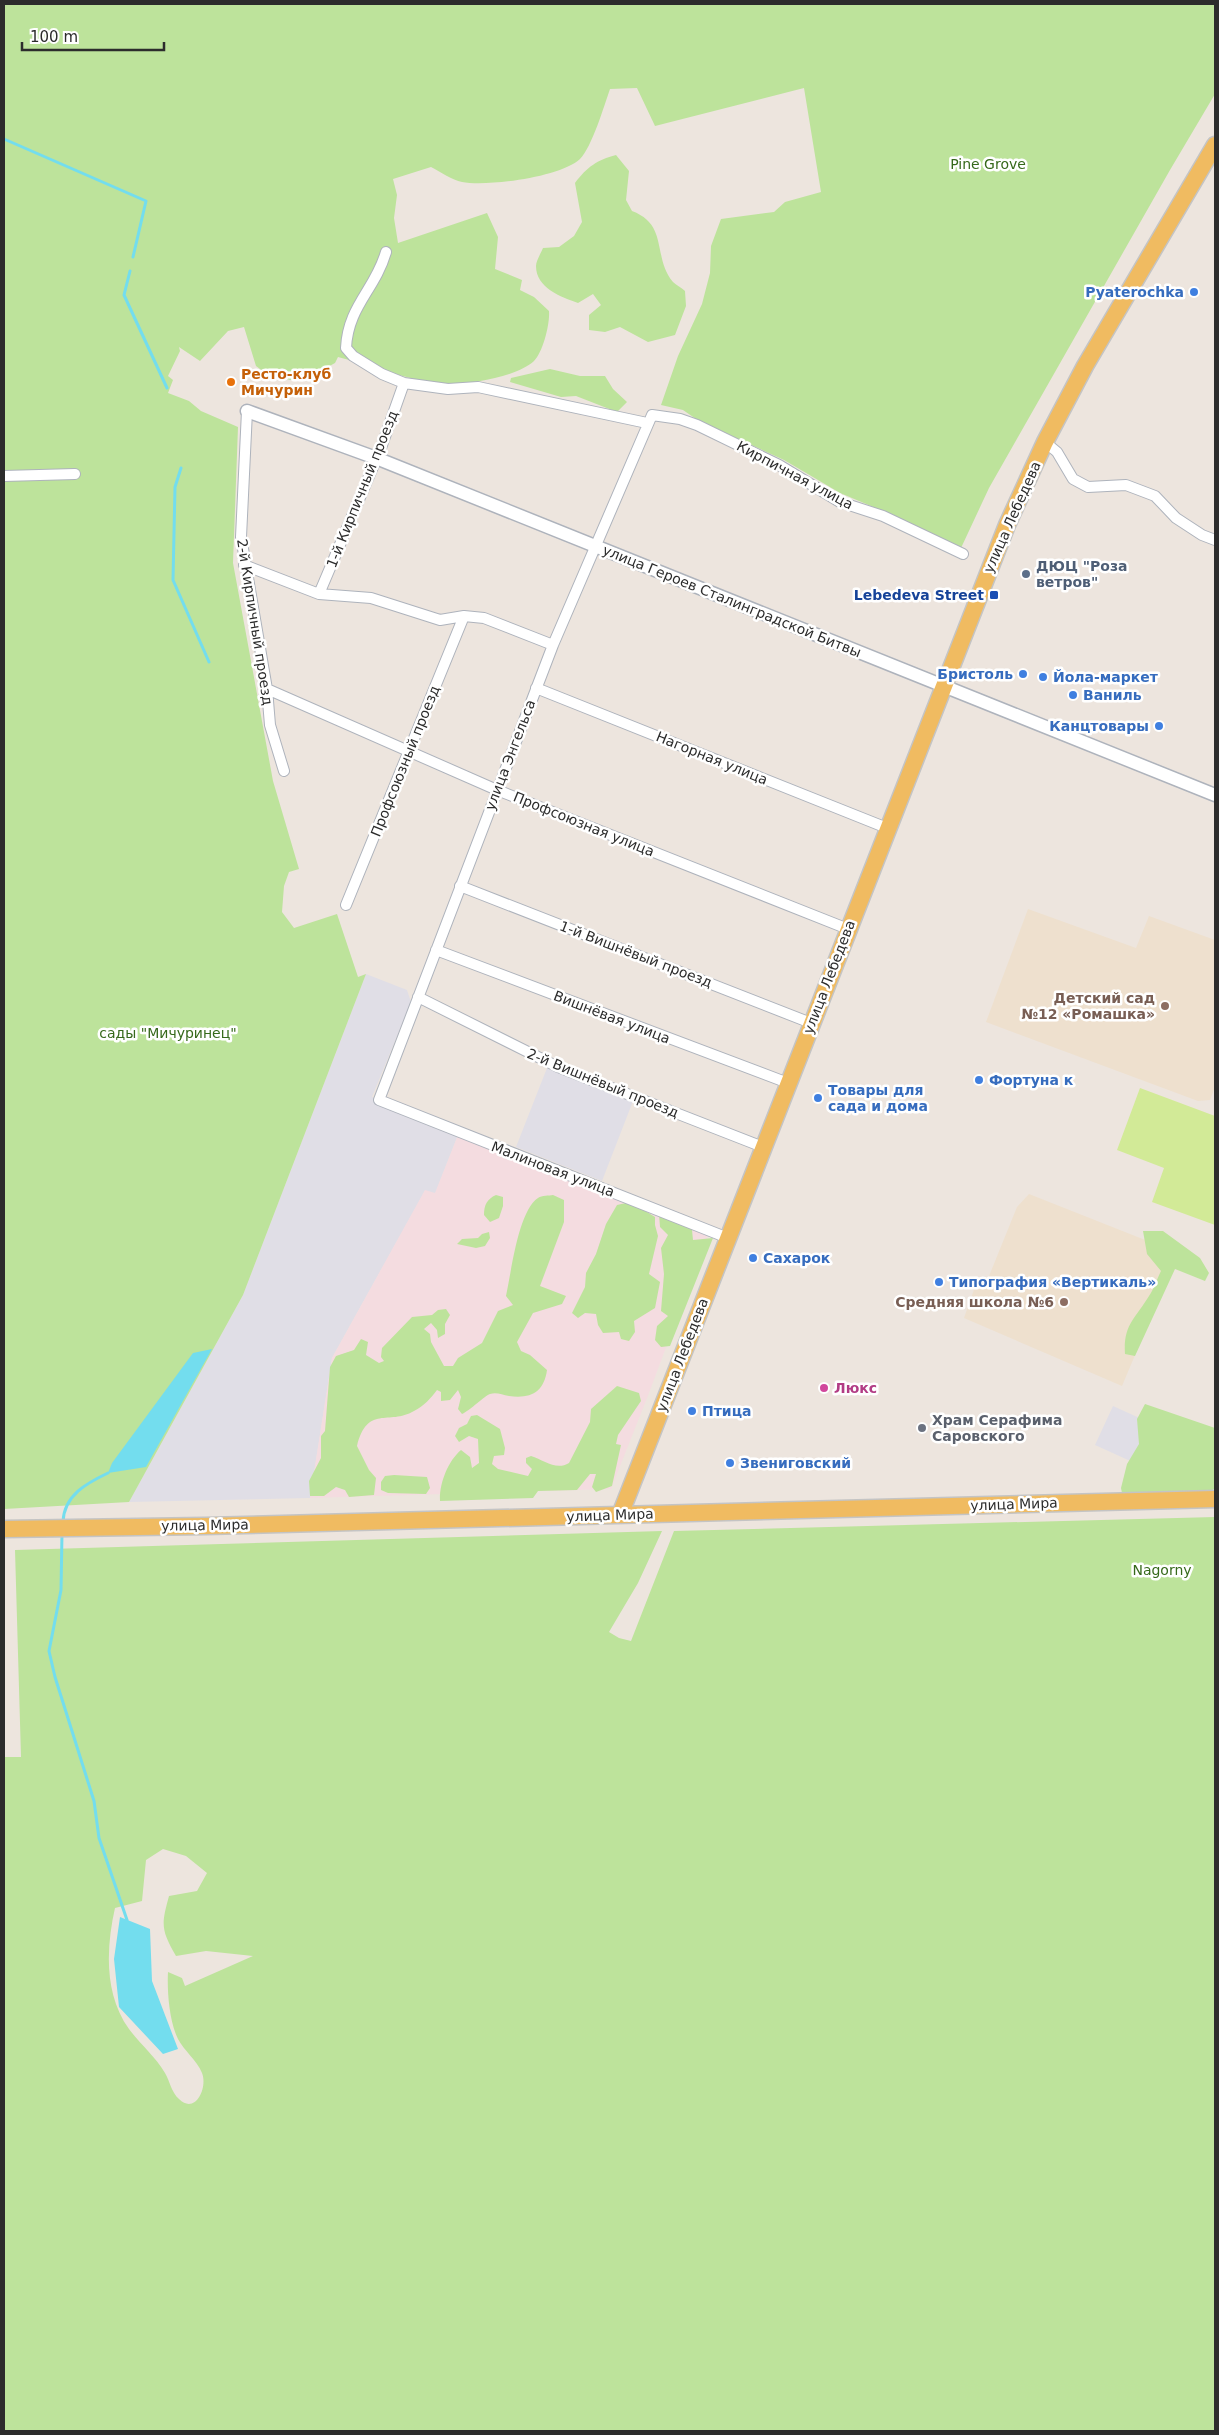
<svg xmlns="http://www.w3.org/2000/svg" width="1219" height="2435" font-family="'DejaVu Sans',sans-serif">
  <rect width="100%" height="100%" fill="#ede5de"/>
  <!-- industrial -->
  <path fill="#e0dee6" d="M366 974 407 990 411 1002 372 1097 411 1113 409 1118 458 1135 435 1194 425 1191 332 1358 310 1498 129 1502 243 1295Z
    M547 1068 633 1101 602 1181 516 1147Z
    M1113 1406 1166 1430 1148 1469 1095 1445Z"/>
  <!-- education -->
  <path fill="#eee0ce" d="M1028 909 1136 948 1149 916 1215 940V1087L1210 1100 1198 1101 986 1022Z
    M1029 1194 1178 1253 1122 1386 964 1318 976 1284 985 1286 1017 1207Z"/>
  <!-- medical -->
  <path fill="#f4dce0" d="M458 1135 708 1235 649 1393 611 1489 310 1498 332 1358 425 1190 435 1193Z"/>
  <!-- green -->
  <path fill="#bde39b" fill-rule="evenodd" d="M4 4H1215V94L1170 170 989 488 961 548 890 514 840 493 784 460 699 421 683 410 661 405 678 356 702 304 710 273 711 246 721 219 774 212 785 202 821 192 804 88 655 126 637 88 610 89C604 106 592 147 580 159 561 177 487 187 462 182 452 180 441 172 431 167L393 179 397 195 394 218 398 243 487 213 498 237 495 269 522 280 520 290 534 297 549 311C550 324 543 352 534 361 516 378 459 387 435 383 402 378 370 365 338 357L335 363 315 374 290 380 264 372 256 366 244 327 228 331 200 361 179 347 180 351 168 376 173 380 168 393 189 401 201 411 238 427 233 563 273 781 299 869 289 872 284 886 282 912 294 928 337 914 358 977 366 974 243 1295 129 1502 4 1509Z
    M616 155 629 171 626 200 632 211C669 225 652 257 673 282 676 285 682 288 685 291L686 306 675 335 648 342 620 327 605 332 589 330V315L601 305 593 294 578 303C561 297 536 288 536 266 536 261 541 253 543 248L559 247 574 236 582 222 575 183C587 167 597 160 616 155Z
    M550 369 580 376H605L613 389 627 402 617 412 576 396 561 397 510 382 511 378Z
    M496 1195 503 1197V1206L499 1218 490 1222 484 1215C484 1205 487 1199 496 1195Z
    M553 1195 564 1200V1222L540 1286 566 1296 562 1304 533 1313 517 1342 521 1351 530 1355 547 1370C544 1392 531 1399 509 1396 502 1395 497 1392 490 1394 484 1396 471 1410 462 1414L458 1409 461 1397 458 1390 450 1400 441 1401V1392L437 1390C431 1398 424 1406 414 1411 388 1426 368 1404 357 1446L369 1470 376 1478 374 1495 349 1497 345 1490 336 1487 324 1496H310L309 1481 321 1458V1436L325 1431 330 1367 336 1356 354 1350 361 1339 368 1342 366 1355 379 1363 384 1361 381 1357 382 1348 412 1317 432 1315 438 1310 446 1309 450 1315 445 1324V1334L438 1338 437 1330 431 1323 424 1329 430 1334 431 1342 444 1366H453L458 1358 482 1343 498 1311 513 1305 506 1296C511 1274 518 1211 538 1198 542 1195 549 1196 553 1195Z
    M626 1203 642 1209 655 1217V1225L658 1236 649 1274 660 1282 655 1308 634 1321 635 1332 629 1341 621 1339 619 1332 603 1333 598 1325 596 1314 585 1313 578 1318 572 1313 585 1287 586 1273 596 1254 606 1224 617 1205Z
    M659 1214 681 1222 692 1230 693 1240 713 1238 670 1346 661 1347 655 1340 657 1326 668 1316 661 1311 664 1274 661 1248 668 1235 660 1227Z
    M1143 1231H1163L1200 1258 1209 1273 1205 1281 1175 1269 1135 1356 1125 1354C1123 1325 1135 1319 1149 1296 1154 1289 1157 1279 1161 1271L1147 1254Z
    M489 1232 490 1238 485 1246 476 1248 457 1244 462 1239 478 1238 482 1234Z
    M617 1386 639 1393 641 1401 618 1435 616 1444 621 1445 612 1486 596 1492 592 1487 596 1474H590L577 1490 538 1491 533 1498 440 1501C439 1484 448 1461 461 1450L470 1457 472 1468 479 1463 478 1439 469 1436 459 1442 455 1436 459 1428 467 1424 471 1416 477 1415 500 1429 505 1448 504 1455 494 1456 492 1464 498 1469 528 1476 532 1469 526 1463V1458L531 1456C544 1460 556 1471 569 1463L590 1422 591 1409Z
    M1145 1404 1215 1428 1214 1489 1197 1499 1123 1498 1121 1488 1127 1464 1139 1444 1137 1419Z
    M394 1475 427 1477 430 1488 426 1494 388 1493 381 1490V1482L385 1476Z
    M1215 1517V2431H4V1757H21L15 1550 662 1531 638 1583 609 1632 619 1638 631 1641 674 1531ZM163 1849 186 1856 207 1873 197 1891 169 1896C161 1925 161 1930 176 1956L206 1951 253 1956 185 1986 182 1978 168 1972C167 1990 169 2021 178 2039 184 2051 197 2060 202 2073 208 2088 195 2115 179 2099 171 2092 170 2081 165 2073 155 2056 140 2044 129 2029 104 1994 106 1948 115 1908L142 1901 146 1860Z"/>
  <!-- pitch -->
  <path fill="#d2ea97" d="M1140 1088 1215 1116V1225L1152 1202 1164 1168 1117 1150Z"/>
  <!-- water -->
  <path fill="#73ddee" d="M212 1349 146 1467 108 1473 112 1463 193 1353Z
    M120 1917 150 1929 152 1981 178 2049 163 2054 119 2007 114 1959Z"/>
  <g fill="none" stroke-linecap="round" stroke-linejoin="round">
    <!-- stream -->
    <path stroke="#73ddee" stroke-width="3" d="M4 139 146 201 133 257
      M130 271 124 295 167 388
      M181 468 175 487 173 580 209 662
      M63 1522C64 1495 87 1483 108 1473
      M62 1533 61 1590 49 1651 55 1677 94 1801 99 1838 127 1920"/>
    <!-- minor casing -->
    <g stroke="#aeb3bc" stroke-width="12">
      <path id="minor" d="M386 252C375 290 348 306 346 348L353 356 382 374 404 383 448 389 478 387 647 423
        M247 411 241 537 267 689 270 725 284 771
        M1045 442 1057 452 1073 479 1088 487 1126 485 1155 496 1176 518 1202 535 1215 540
        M4 476 75 474
        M244 565 319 594 371 598 440 620 464 616 484 618 553 645
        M319 594 381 448 404 383
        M536 688 887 828
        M267 689 497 790 848 929
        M460 886 811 1023
        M346 905 464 616
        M436 950 788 1083
        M418 997 558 1067 763 1147
        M728 1238 379 1100 553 645 652 415 680 419 697 425 779 465 840 502 883 516 963 554"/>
    </g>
    <!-- tertiary casing -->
    <g stroke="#aeb3bc" stroke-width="15">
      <path id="tertiary" d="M247 411 376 458 1215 795"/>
    </g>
    <!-- primary casing -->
    <g stroke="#c4c4c4" stroke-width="19">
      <path id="primary" d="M620 1515 1007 525 1045 442 1085 366 1215 145
        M4 1529 205 1526 1215 1499"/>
    </g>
    <!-- minor -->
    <use href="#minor" stroke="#fff" stroke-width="10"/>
    <!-- tertiary -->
    <use href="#tertiary" stroke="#fff" stroke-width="12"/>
    <!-- primary -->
    <use href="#primary" stroke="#f0bb61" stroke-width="16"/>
  </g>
  <!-- markers -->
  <g fill="#3f7fe0" stroke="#fff" stroke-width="2">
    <circle cx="1194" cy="292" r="5"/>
    <circle cx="1023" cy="674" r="5"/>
    <circle cx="1043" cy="677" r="5"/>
    <circle cx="1073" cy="695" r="5"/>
    <circle cx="1159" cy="726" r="5"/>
    <circle cx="979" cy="1080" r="5"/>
    <circle cx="818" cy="1098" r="5"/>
    <circle cx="753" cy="1258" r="5"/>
    <circle cx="939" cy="1282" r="5"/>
    <circle cx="692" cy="1411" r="5"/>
    <circle cx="730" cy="1463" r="5"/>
  </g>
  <circle fill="#e8710a" stroke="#fff" stroke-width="2" cx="231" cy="382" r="5"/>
  <circle fill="#5c6f8a" stroke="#fff" stroke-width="2" cx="1026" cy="574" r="5"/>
  <rect fill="#1a4fb4" stroke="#fff" stroke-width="2" x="989" y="590" width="10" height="10" rx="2.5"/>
  <g fill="#8d6e63" stroke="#fff" stroke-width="2">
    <circle cx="1165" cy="1006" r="5"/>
    <circle cx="1064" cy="1302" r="5"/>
  </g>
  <circle fill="#d1479c" stroke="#fff" stroke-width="2" cx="824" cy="1388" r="5"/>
  <circle fill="#6b7280" stroke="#fff" stroke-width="2" cx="922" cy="1428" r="5"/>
  <g text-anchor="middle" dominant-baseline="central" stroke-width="5" stroke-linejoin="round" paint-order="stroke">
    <!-- park labels -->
    <g font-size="14" fill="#36691b" stroke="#fff">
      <text x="988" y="164">Pine Grove</text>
      <text x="168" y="1033">сады "Мичуринец"</text>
      <text x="1162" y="1570">Nagorny</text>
    </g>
    <!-- shop labels -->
    <g font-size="14" font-weight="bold" fill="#366cbe" stroke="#fff" text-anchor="start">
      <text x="1184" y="292" text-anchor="end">Pyaterochka</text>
      <text x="1013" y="674" text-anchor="end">Бристоль</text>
      <text x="1053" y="677">Йола-маркет</text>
      <text x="1083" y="695">Ваниль</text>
      <text x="1149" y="726" text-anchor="end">Канцтовары</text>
      <text x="989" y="1080">Фортуна к</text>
      <text x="828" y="1090">Товары для<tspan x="828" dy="16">сада и дома</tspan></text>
      <text x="763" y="1258">Сахарок</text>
      <text x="949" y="1282">Типография «Вертикаль»</text>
      <text x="702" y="1411">Птица</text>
      <text x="740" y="1463">Звениговский</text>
    </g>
    <!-- food labels -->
    <g font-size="14" font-weight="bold" fill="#c56008" stroke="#fff" text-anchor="start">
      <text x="241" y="374">Ресто-клуб<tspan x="241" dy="16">Мичурин</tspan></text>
    </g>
    <!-- street labels -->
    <g font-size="14" fill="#2c2c2c" stroke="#fff">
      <text transform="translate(795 475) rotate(28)">Кирпичная улица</text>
      <text transform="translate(362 489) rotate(-68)">1-й Кирпичный проезд</text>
      <text transform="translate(1012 517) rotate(-66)">улица Лебедева</text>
      <text transform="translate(732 601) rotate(22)">улица Героев Сталинградской Битвы</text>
      <text transform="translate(255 622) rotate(81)">2-й Кирпичный проезд</text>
      <text transform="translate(510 755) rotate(-69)">улица Энгельса</text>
      <text transform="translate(712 758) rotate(22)">Нагорная улица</text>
      <text transform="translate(405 761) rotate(-68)">Профсоюзный проезд</text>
      <text transform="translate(584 824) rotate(22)">Профсоюзная улица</text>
      <text transform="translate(636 954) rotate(21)">1-й Вишнёвый проезд</text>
      <text transform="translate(829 977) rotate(-69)">улица Лебедева</text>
      <text transform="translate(612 1017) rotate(21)">Вишнёвая улица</text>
      <text transform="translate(603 1083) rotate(22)">2-й Вишнёвый проезд</text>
      <text transform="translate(553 1169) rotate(21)">Малиновая улица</text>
      <text transform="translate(682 1355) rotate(-69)">улица Лебедева</text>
      <text transform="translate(1014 1504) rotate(-2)">улица Мира</text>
      <text transform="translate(610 1515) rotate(-2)">улица Мира</text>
      <text transform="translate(205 1525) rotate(-1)">улица Мира</text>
    </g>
    <!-- service labels -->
    <g font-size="14" font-weight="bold" fill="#4e5e75" stroke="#fff" text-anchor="start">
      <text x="1036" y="566">ДЮЦ "Роза<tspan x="1036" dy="16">ветров"</tspan></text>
    </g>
    <!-- transit labels -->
    <g font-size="14" font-weight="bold" fill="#164399" stroke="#fff" text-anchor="end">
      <text x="984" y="595">Lebedeva Street</text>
    </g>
    <!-- education labels -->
    <g font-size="14" font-weight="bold" fill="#785e54" stroke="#fff" text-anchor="end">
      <text x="1155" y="998">Детский сад<tspan x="1155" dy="16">№12 «Ромашка»</tspan></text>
      <text x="1054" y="1302">Средняя школа №6</text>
    </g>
    <!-- hotel labels -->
    <g font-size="14" font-weight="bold" fill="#b23c85" stroke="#fff" text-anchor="start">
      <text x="834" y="1388">Люкс</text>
    </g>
    <!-- worship labels -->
    <g font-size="14" font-weight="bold" fill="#5b616d" stroke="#fff" text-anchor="start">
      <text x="932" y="1420">Храм Серафима<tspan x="932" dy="16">Саровского</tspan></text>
    </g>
  </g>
  <!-- border -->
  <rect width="1219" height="2435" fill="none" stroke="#2c2c2c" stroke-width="10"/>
  <!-- scale -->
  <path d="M22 42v8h142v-8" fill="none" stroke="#2c2c2c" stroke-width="2.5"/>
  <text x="30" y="42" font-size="15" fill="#2c2c2c" stroke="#ffffff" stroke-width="4" paint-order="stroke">100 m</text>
</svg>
